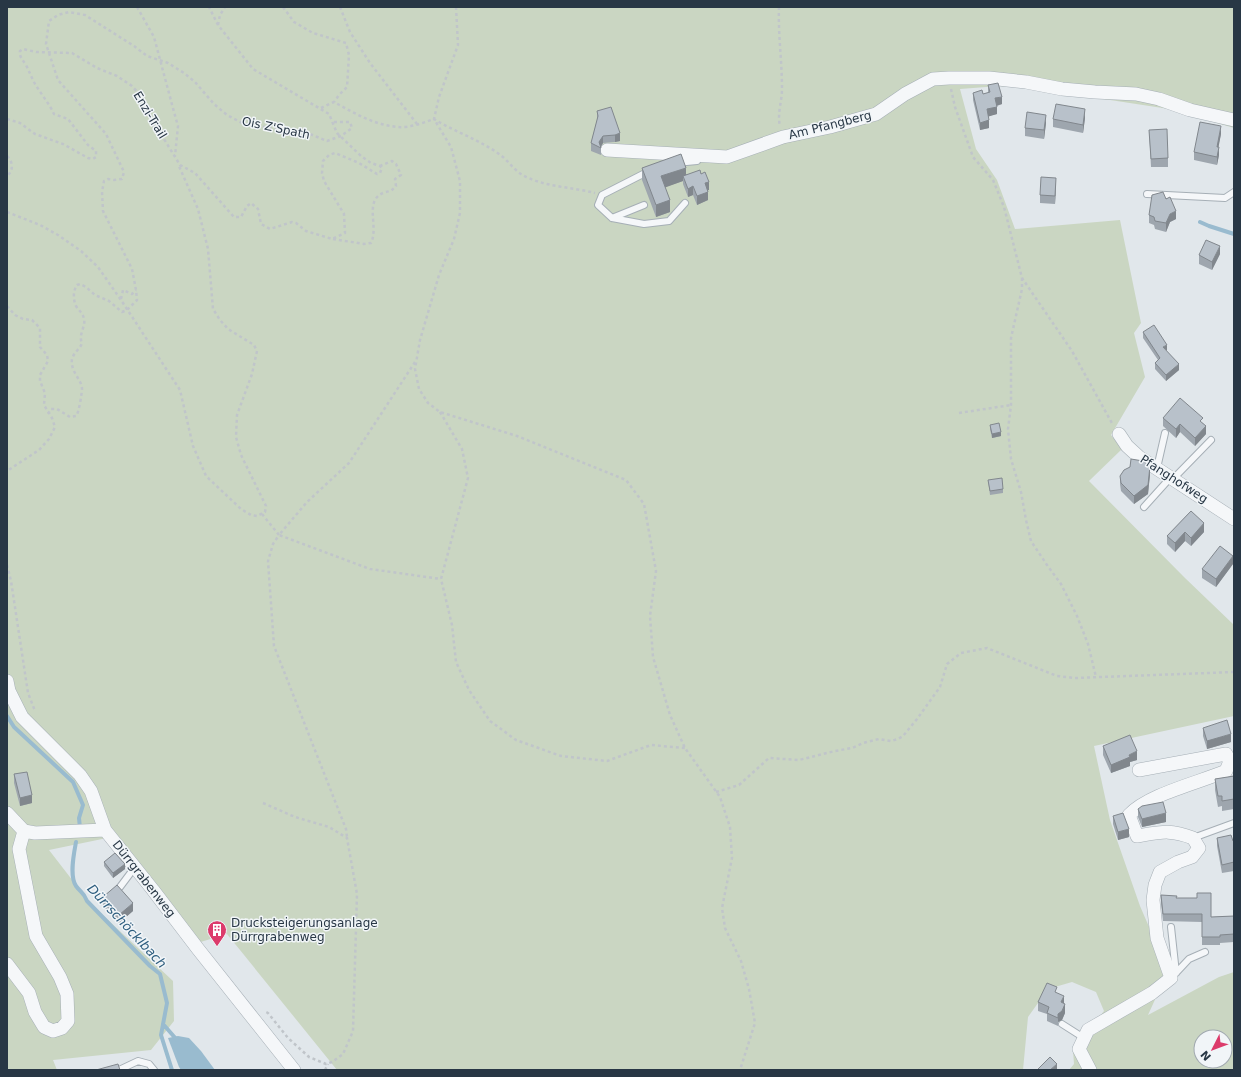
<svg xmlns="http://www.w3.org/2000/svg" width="1241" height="1077" font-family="'DejaVu Sans',sans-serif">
  <rect width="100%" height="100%" fill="#e1e7eb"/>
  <!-- green -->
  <path fill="#cad6c2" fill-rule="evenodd" d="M7 7H1234V128L1169 109 1038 89 999 86 960 89 976 149 997 180 1015 229 1120 220 1141 323 1134 333 1145 377 1111 435 1122 449 1089 481 1185 578 1234 625V716L1094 746 1110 820 1140 906 1168 971 1148 1015 1219 977 1234 972V1070H1069L1074 1064 1073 1050 1104 1011 1096 992 1072 982 1048 989 1028 1017 1023 1070H337L227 934 194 944 107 838 49 850 90 903 173 981 174 1021 151 1050 53 1060 57 1070H7ZM1201 1037H1225V1061H1201Z"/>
  <!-- water -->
  <path fill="#99bbcf" d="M178 1036 189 1038 201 1051 215 1070H181L179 1067 168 1038Z"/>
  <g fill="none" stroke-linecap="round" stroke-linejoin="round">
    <!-- stream -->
    <path stroke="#99bbcf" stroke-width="4" d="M1200 222 1209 226 1234 234
      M7 716 14 727 73 782 83 805 79 818 80 828
      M76 842C74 853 69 876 76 886 81 893 83 891 87 901L150 966 160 974 167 1003 161 1035 172 1070
      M163 1024 177 1040"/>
    <!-- service casing -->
    <g stroke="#a6afb6" stroke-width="8">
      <path id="service" d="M676 163 697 161
        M649 171 602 195 598 205 612 218 644 224 669 221 685 203
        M1147 194 1225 198 1234 192
        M612 218 644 205
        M1157 468 1165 433
        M1173 479 1211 440
        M1144 507 1171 477
        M1193 838 1234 823
        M120 887 135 867
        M1171 927 1176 973
        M1174 975 1189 959 1205 952
        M1062 1024 1084 1038
        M119 1070 138 1061 149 1064 154 1070"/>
    </g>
    <!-- minor casing -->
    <g stroke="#a6afb6" stroke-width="14">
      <path id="minor" d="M607 150 727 157 783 137 830 127 876 114 905 94 933 79 949 78H989L1026 82 1062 89 1095 92 1136 94 1159 99 1190 110 1234 120
        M1119 434 1127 446 1139 457 1234 519
        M7 681 9 691 22 717 80 775 91 791 105 830 153 890 198 949 294 1070
        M7 813 24 831 35 833 105 830
        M7 964 29 993 35 1012 44 1027 53 1031 62 1028 68 1021 67 994 60 977 36 936 19 849 24 831
        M1090 1070 1079 1049 1088 1030 1152 993 1171 978 1157 938 1153 900 1155 885 1160 872 1178 862 1192 857 1199 848 1193 838C1170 829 1161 832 1137 836L1129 815C1149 794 1198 783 1226 771L1230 761 1226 754 1139 770"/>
    </g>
    <!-- path -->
    <path stroke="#c0c5ca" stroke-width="2.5" stroke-dasharray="3 3" stroke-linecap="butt" d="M137 7 154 37 174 112 178 126 175 156
      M283 7 294 22 313 33 346 43 349 55 347 87 339 95 334 102
      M340 7 350 32 370 63 417 124
      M456 7 458 45 439 97 434 119 451 147 460 181V213L454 239 439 275 420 340 415 369 419 389 428 403 440 412 517 436 626 480 644 504 656 571 650 616 653 657 670 715 685 748 720 797 730 827 732 858 722 908 725 928 741 961 749 989 755 1023 740 1070
      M779 7C778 34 782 61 782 89 782 101 777 114 780 126
      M218 25 220 15 225 7
      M951 89 955 107 973 157 993 180 1004 207 1022 278 1072 351 1113 425
      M321 108 334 102C354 113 374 125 398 127 409 128 423 123 434 119 455 132 478 139 499 154 507 159 513 169 521 174 542 187 572 187 595 193
      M7 119 20 123 35 134 63 144 88 158 93 159 96 157V151L88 145 68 119 54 114C49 103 40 93 34 82 31 76 29 71 26 65 23 60 19 57 20 51L23 49 36 52 72 53 97 68 117 76 132 86 141 96 155 129 164 139 180 165 195 173 234 217H241L247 206 251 203 258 209 261 224 270 229 292 222 296 223 306 231 332 239 345 233 344 214 324 181 322 173 323 161 329 155 335 153 359 163 377 174 380 173 382 168 380 166 371 163 361 156 337 133 329 114 253 69 218 25 209 7
      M7 156C13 162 14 170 7 176
      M7 212 40 225 58 235 81 251 98 267 123 303 180 390 193 446 206 476 241 509 251 515 257 516 265 512 266 506 241 455 236 437 237 415 252 374 257 351 254 345 228 329 220 320 213 309 208 249 198 209 178 164
      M333 239 364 244 371 243C380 225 360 195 391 191L396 186 395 179 401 175 396 164 392 161 380 166
      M1022 278V289L1011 338V405L1008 429 1011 459 1021 492 1026 520 1031 541 1047 565 1061 584 1077 616 1088 644 1096 677
      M121 299 123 290 132 294 136 290
      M7 306 15 315 23 319 32 320 40 328V347L47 355 48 361 40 375V381L45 393 44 405 52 418 55 427 49 439 39 450 7 471
      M415 362 349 463 307 502 279 535 370 569 441 579
      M440 412 462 449 468 478 441 579 452 625 456 662 469 690 490 721 516 740 561 756 607 761 651 745 685 748
      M959 413 1011 405
      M48 414 51 409H57L70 417 76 416C79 413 82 393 82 388 81 379 70 371 72 359 74 352 80 349 82 343 78 335 86 326 84 319 83 313 79 311 76 306 73 299 73 291 77 285L80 284 86 287 95 295 109 301 122 312 127 310 137 300 136 290 132 269 103 211 102 192 104 181 108 179 114 180 122 179 124 172 106 134 58 80 46 44 49 21 58 15 69 12 85 15 134 46 147 56 168 63 184 73 195 82 214 104 227 115 244 124 310 134 327 141 341 136 352 128 350 122H334
      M262 514 279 535 273 544 268 561 274 646 346 829 347 837
      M7 565 11 581 28 693 35 711
      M716 792 739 785 769 758 799 760 835 751 852 748 863 743 879 739 891 741 898 739 903 736 917 719 940 687 947 664 961 653 987 648 1057 676 1075 678 1234 672
      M263 803 295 817 329 827 347 838 357 894 353 1031 343 1054 332 1062 326 1064 309 1057 288 1038 268 1013 264 1011
      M325 1070 328 1064"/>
    <!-- service -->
    <use href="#service" stroke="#f5f7f9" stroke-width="6"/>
    <!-- minor -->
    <use href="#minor" stroke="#f5f7f9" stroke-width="13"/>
  </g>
  <!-- wall -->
  <path fill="#9ea6ae" d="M988 85 1002 104 997 106V114L988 116 989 128 980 130 973 100V93L983 94 988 93Z
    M597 111 620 141 615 142 603 143 601 147V155L591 151V143L597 120Z
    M1085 118 1083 133 1053 127V119Z
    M1046 123 1044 139 1025 136V128Z
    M1149 130 1168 158V167H1151Z
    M1221 134 1218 147 1219 155 1217 165 1194 160V152Z
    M642 168 686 174H701L709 190H708V200L697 205 693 195 688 197 683 184V181L665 187 670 212 656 217 642 180Z
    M1056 186 1055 204 1040 203V195Z
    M1149 215 1176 219 1170 222 1166 232 1155 229 1154 225 1149 223Z
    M1220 254 1212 270 1199 264V255Z
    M1143 332 1179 370 1166 381 1155 369V363L1158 360 1143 338Z
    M1163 418 1203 423 1206 434 1195 446 1180 432 1176 438 1163 426Z
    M990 425 1001 436 992 438 990 429Z
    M1150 474 1148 494 1134 504 1121 491 1120 484V476Z
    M988 480 1003 489V493L990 495Z
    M1191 511 1204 532 1191 546 1185 541 1175 552 1167 544V536Z
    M1233 564 1216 587 1202 578V569Z
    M1203 728 1231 742 1207 749 1203 736Z
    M1103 746 1137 760 1130 762V766L1111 773 1103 755Z
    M14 774 32 803 20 806 14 783Z
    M1234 776V809L1222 811V806L1218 807 1215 790V779Z
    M1138 809 1166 822 1142 827 1138 817Z
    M1113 816 1129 837 1118 840 1113 824Z
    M1217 838 1233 841H1234V871L1222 873 1217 846Z
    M104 862 125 869 113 878 104 866Z
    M1161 895 1177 898 1211 917 1234 916V942L1220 943V945H1202V922L1163 921 1161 903Z
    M103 897 133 911 119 923 103 906Z
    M1057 993 1064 1004 1065 1013 1062 1020 1058 1022V1026L1047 1021V1014L1038 1011V1002Z"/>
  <!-- shaded-wall -->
  <path fill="#81878d" d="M1002 97V104L995 106V98Z
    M997 107V114L987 117V109Z
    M1085 109V118L1083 133V125Z
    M1046 115V123L1044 139V130Z
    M989 120V128L980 130V123Z
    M1221 126V134L1217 155V147Z
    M620 133V141L615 142V135Z
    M603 136V143L600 148 599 142Z
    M1219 147V155L1217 165V157Z
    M686 168V180L683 176V181L661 189V176Z
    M1056 178V186L1055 204V196Z
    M709 182V190L705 191V183Z
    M693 186V195L688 197V189Z
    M708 192V200L697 205V196Z
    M670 200V212L656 217V205Z
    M1176 211V219L1170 222 1166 232V223L1170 214Z
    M1220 246V254L1212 270V262Z
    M1167 345V351L1163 347Z
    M1179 364V370L1166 381V375Z
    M1180 424V432L1176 438V429Z
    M1206 426V434L1195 446V438Z
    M1001 432V436L992 438V434Z
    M1150 466V474L1148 494 1134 504V496Z
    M1204 523V532L1191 546V538Z
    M1185 532V541L1175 552V543Z
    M1233 556V564L1216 587V579Z
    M1231 734V742L1207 749V741Z
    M1137 751V760L1130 762V766L1111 773V765L1129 755Z
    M32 795V803L20 806V798Z
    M1166 813V822L1142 827V819Z
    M1129 829V837L1118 840V832Z
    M125 864V869L113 878V873Z
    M133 903V911L119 923V915Z
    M1064 996V1004L1061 1002Z
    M1065 1004V1013L1062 1020 1058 1022V1014Z
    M1057 1064V1070H1050Z"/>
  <!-- building -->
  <path fill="#b8c1ca" stroke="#81878d" d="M998 83 1002 97 995 98 997 107 987 109 989 120 980 123 973 93 982 90 983 94 990 92 988 85Z
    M1056 104 1085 109 1083 125 1053 119Z
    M611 107 620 133 615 135 603 136 599 142 601 148 591 143 598 116 597 111Z
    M1027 112 1046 115 1044 130 1025 128Z
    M1200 122 1221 126 1217 147H1219L1217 157 1194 152Z
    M1167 129 1168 158 1151 159 1149 130Z
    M681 154 686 168 661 176 670 200 656 205 642 168Z
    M700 170 701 174 705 172 709 182 705 183 708 192 697 196 693 186 688 189 683 176Z
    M1041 177 1056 178 1055 196 1040 195Z
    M1163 192 1166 199 1170 197 1176 211 1170 214 1166 223 1155 221 1154 217 1149 215 1152 195Z
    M1206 240 1220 246 1212 262 1199 255Z
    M1154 325 1167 345 1163 347 1179 364 1166 375 1155 363 1160 358 1143 332Z
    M1180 398 1203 418 1200 421 1206 426 1195 438 1180 424 1176 429 1163 418Z
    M999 423 1001 432 992 434 990 425Z
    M1131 459 1143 461 1150 466 1148 485 1134 496 1121 483 1120 476 1124 470 1130 467Z
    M1002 478 1003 489 990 491 988 480Z
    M1191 511 1204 523 1191 538 1185 532 1175 543 1167 536Z
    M1220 546 1233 556 1216 579 1202 569Z
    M1227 720 1231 734 1207 741 1203 728Z
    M1130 735 1137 751 1129 755 1130 757 1111 765 1103 746Z
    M27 772 32 795 20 798 14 774Z
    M1234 776V799L1222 801V796H1218L1215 779Z
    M1163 802 1166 813 1142 819 1138 809 1142 806Z
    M1123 813 1129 829 1118 832 1113 816Z
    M1231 835 1233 841H1234V862L1222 865 1217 838Z
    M115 853 125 864 113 873 104 862Z
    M117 885 133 903 119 915 103 897Z
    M1197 893H1211V917L1234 916V934L1220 935V937H1202V914H1163L1161 895 1177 896 1176 898H1197Z
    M1047 983 1057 987 1055 992 1064 996 1061 1002 1065 1004 1062 1011 1058 1014V1018L1047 1013 1049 1007 1038 1002Z
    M1050 1057 1057 1064 1050 1070H1037Z
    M118 1064 120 1070H96Z"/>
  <!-- icons -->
  <defs>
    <g id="building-pin" transform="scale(1)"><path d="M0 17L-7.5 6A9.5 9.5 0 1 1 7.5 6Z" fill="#dc3b6b" stroke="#f1f5f8"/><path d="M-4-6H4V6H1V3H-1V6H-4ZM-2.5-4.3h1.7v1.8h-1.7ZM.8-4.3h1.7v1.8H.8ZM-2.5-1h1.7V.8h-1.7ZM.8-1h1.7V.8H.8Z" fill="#fff"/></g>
  </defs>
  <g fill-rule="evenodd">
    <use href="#building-pin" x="217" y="930"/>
  </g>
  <g text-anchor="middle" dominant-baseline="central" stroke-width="3" stroke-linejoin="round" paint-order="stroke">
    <!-- street labels -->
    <g font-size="12" fill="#283745" stroke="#f1f5f8">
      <text transform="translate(150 115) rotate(59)">Enzi-Trail</text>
      <text transform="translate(830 125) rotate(-14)">Am Pfangberg</text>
      <text transform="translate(276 128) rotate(12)">Ois Z'Spath</text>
      <text transform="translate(1174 479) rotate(33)">Pfanghofweg</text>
      <text transform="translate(144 879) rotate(52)">Dürrgrabenweg</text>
    </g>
    <!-- poi labels -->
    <g font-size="12" fill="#283745" stroke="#f1f5f8" text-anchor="start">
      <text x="231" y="923">Drucksteigerungsanlage<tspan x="231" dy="14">Dürrgrabenweg</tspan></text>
    </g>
    <!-- water labels -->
    <g font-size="13" font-style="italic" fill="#2d5d7e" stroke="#f1f5f8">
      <text transform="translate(127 926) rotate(47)">Dürrschöcklbach</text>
    </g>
  </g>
  <!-- border -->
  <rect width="1241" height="1077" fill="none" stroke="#283745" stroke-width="16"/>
  <!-- north arrow -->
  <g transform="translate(1213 1049) rotate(228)"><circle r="19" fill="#f1f5f8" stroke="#a1a9b0"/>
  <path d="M0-3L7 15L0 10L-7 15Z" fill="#dc3b6b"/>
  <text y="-6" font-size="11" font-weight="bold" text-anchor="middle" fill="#283745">N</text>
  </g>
</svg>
